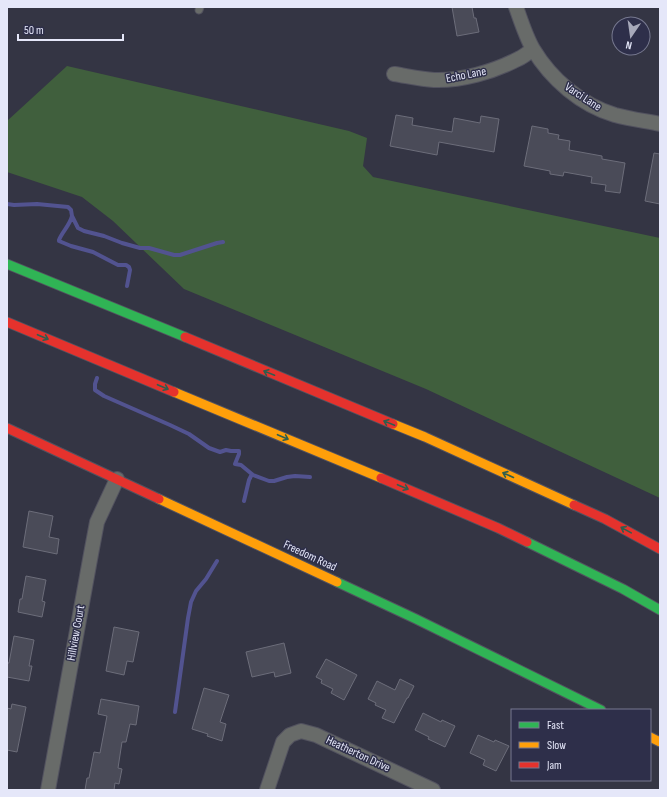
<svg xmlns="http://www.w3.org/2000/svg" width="667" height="797" font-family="'Sofia Sans Condensed',sans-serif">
  <rect width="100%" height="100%" fill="#343544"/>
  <!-- green -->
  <path fill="#405f3d" d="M67 66 349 131 367 138 363 166 373 177 660 238V498L426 389 184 289 113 221 82 197 7 172V121Z"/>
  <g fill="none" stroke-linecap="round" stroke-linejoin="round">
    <!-- stream -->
    <path stroke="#525390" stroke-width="4" d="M7 204 14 205 37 204 68 207 71 210 72 216 78 228 84 231 104 236 122 243 140 248H149L174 255H180L217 243 223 242
      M72 216C70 225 62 232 59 240V241L71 246 93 252 118 265H126L129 267 130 270 127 286
      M97 378 95 384V390L104 396 170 425 189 434 209 448 220 452 226 450 231 451H239V454L235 464 241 465 253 475 269 481H274L287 477 295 476 310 477
      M244 501 249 480 252 474
      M175 712 188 618 191 602 196 591 206 579 217 561"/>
  </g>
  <!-- building -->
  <path fill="#4a4b58" stroke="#6c6d7a" d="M452 7H472L474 18H476L479 32 457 36Z
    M396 115 413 118 412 125 452 132 454 118 480 123 481 116 499 119 494 152 439 142 437 155 390 146Z
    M532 126 548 129V133L559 135 558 139 570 141 569 150 602 156V159L625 163 620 193 605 191 606 185 591 183 592 177 564 172 563 176 550 174V171L524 166Z
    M654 153 660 154V204L645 201Z
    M29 511 53 516 49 537 59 539 57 554 23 547Z
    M26 576 46 580 42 601 45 602 42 617 18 612 20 599H22Z
    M114 627 139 632 133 662 127 661 124 675 106 671Z
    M14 636 34 640 29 666H32L29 681 7 677V663H9Z
    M284 643 291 673 275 677 274 672 252 677 246 652Z
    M326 659 357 675 344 700 331 693 333 689 321 683 322 680 316 677Z
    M400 679 414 686 408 698H407L394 723 382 718 386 710 375 705 376 703 368 699 377 681 395 690Z
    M204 688 229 695 220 722 226 724 222 741 207 736 208 734 192 729Z
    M101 699 139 706 136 725 130 724 126 742H122L118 768 122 769 119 784 115 783 114 790H85L87 778H89L94 752 100 753 107 716 98 714Z
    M12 704 26 707 17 752 7 750V708L11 709Z
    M423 713 441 722 442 720 455 726 445 747 428 739 429 737 415 730Z
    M478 735 494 742 495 740 509 746 496 771 483 765 485 760 470 753Z"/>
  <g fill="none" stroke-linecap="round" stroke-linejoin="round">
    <!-- lane casing -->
    <g stroke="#52525f" stroke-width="9">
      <path id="lane" d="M199 10 200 7"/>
    </g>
    <!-- street casing -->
    <g stroke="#52525f" stroke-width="16">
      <path id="street" d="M516 7C521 21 526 37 533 49 551 79 581 105 615 115 630 119 645 121 660 124
        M394 74C407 76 421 79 434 80 461 81 493 72 518 59 523 57 528 53 533 49
        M48 790 91 554 97 522 117 479
        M267 790 283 742 290 735 301 731 316 735 433 790"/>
    </g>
    <!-- fast casing -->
    <g stroke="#52525f" stroke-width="11">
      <path id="fast" d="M7 264 185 337
        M527 542 623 589 660 610
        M337 582 416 619 601 710"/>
    </g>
    <!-- slow casing -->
    <g stroke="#52525f" stroke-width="11">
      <path id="slow" d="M174 392 381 478
        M393 424 425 437 574 505
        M159 499 337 582
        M650 737 660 742"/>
    </g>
    <!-- jam casing -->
    <g stroke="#52525f" stroke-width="11">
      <path id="jam" d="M7 322 174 392
        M185 337 393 424
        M7 428 159 499
        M381 478 498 528 527 542
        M574 505 605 519 660 549"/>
    </g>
    <!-- lane -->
    <use href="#lane" stroke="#686b69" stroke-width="7"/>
    <!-- street -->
    <use href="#street" stroke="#686b69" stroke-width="14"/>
    <!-- fast -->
    <use href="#fast" stroke="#30b455" stroke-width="9"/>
    <!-- slow -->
    <use href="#slow" stroke="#ff9f0a" stroke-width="9"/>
    <!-- jam -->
    <use href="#jam" stroke="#e5322d" stroke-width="9"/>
  </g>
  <!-- one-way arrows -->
  <defs><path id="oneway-shaft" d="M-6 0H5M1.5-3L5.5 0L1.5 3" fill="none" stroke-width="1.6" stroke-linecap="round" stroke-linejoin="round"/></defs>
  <g stroke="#2f5e4e">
    <use href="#oneway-shaft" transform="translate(43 337) rotate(23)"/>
    <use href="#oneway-shaft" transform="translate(269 373) rotate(-158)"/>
    <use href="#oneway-shaft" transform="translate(163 387) rotate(23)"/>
    <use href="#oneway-shaft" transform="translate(389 423) rotate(-158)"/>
    <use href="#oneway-shaft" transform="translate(283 437) rotate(23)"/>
    <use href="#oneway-shaft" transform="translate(508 475) rotate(-156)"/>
    <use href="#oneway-shaft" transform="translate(403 487) rotate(23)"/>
    <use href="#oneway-shaft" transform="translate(626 530) rotate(-151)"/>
  </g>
  <g text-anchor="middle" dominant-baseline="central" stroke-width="3" stroke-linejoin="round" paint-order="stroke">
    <!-- street labels -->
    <g font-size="12" fill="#e5e7f9" stroke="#2e2f4a">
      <text transform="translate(466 75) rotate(-11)">Echo Lane</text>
      <text transform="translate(583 97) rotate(33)">Varci Lane</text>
      <text transform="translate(310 556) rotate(25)">Freedom Road</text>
      <text transform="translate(76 633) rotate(-80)">Hillview Court</text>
      <text transform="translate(358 754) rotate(25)">Heatherton Drive</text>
    </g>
  </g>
  <!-- border -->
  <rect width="667" height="797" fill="none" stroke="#e5e7f9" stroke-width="16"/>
  <!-- legend -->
  <rect x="511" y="709" width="140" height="72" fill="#2e2f4a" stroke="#777990"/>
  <rect x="519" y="722" width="20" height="6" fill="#30b455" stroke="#777990"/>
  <text x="547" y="729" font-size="12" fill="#e5e7f9">Fast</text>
  <rect x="519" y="742" width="20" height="6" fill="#ff9f0a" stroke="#777990"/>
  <text x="547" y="749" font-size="12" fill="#e5e7f9">Slow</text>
  <rect x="519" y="762" width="20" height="6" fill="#e5322d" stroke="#777990"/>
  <text x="547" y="769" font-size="12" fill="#e5e7f9">Jam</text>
  <!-- north arrow -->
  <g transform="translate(631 36) rotate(193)"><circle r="19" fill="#2e2f4a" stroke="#777990"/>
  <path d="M0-3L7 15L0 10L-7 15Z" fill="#a7a9ba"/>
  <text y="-6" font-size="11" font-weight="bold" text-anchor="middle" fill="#e5e7f9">N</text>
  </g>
  <!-- scale -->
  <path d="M18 34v6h105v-6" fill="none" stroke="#e5e7f9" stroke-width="2"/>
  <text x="24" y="34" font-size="12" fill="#e5e7f9" stroke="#2e2f4a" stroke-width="3" paint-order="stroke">50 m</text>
</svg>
